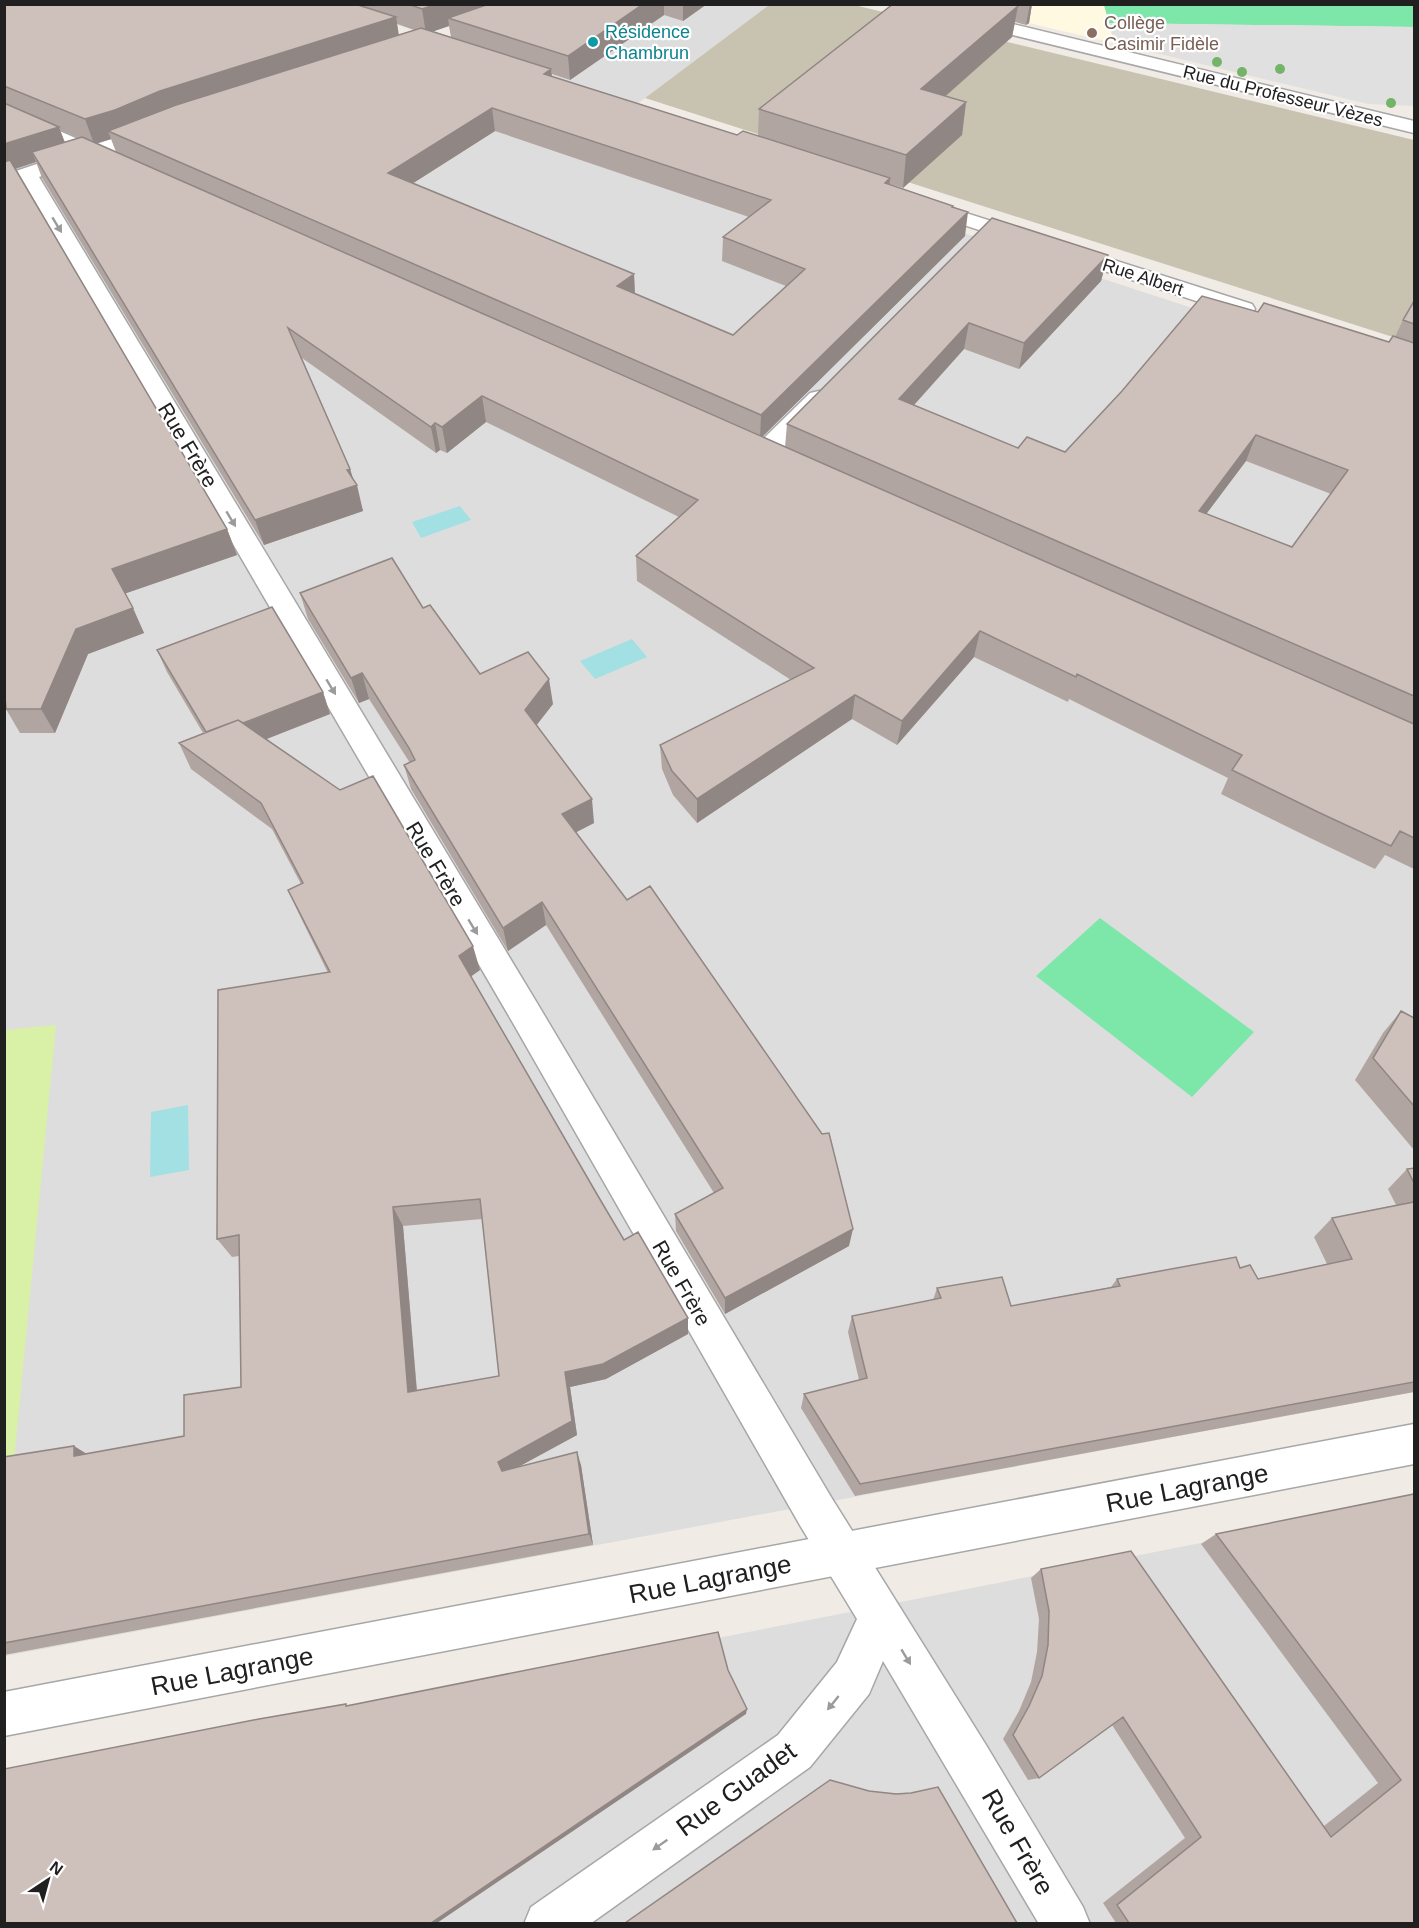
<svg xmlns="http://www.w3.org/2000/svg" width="1419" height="1928" font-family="Helvetica,sans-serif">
  <rect width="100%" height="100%" fill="#f1ebe6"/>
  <!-- residential -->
  <path fill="#dedddd" d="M5 5 425 57 583 5H769L617 119 1414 381V1392L5 1656Z
    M1414 1501V1923L5 1924 718 1638Z"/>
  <!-- education -->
  <path fill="#fff9e1" d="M952 5H1104L1114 43Z"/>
  <!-- construction -->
  <path fill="#c7c3b0" d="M850 4 1414 140V303L1396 338 645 98 769 5Z"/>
  <!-- grass -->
  <path fill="#d9f0a7" d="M56 1025 13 1472 5 1656V1030Z"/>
  <!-- pitch -->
  <path fill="#7de7aa" d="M1104 5H1414V27L1109 23Z
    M1100 918 1254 1032 1192 1097 1036 976Z"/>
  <!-- parking -->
  <path fill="#e0e0e0" d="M1109 23 1414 27V106L1368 104 1114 43Z"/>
  <!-- water -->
  <path fill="#a2e0e3" d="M460 506 471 520 421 538 412 522Z
    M632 639 647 657 595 679 580 661Z
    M188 1105 189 1170 150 1177 151 1112Z"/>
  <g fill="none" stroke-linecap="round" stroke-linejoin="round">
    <!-- minor casing -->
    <g stroke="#a7a7a7" stroke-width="3">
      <path id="minor" d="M897 4H930L1414 121V133L906 9Z
        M156 124 163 126 166 130C155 145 62 170 39 177L537 1003 831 1497 986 1745 1083 1907 1090 1924H1039L883 1661 869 1694 810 1767 590 1924H524L531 1907 778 1735 837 1662 857 1619 801 1527 513 1023 22 183 4 188V175Z
        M925 200 1252 304 1255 309 1252 314 1244 316 1236 314 918 210 914 206 918 202Z
        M819 391 828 393 831 398 828 403 774 458 765 460 756 458 753 452 756 446 810 393Z"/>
    </g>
    <!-- tertiary casing -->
    <g stroke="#a7a7a7" stroke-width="3">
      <path id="tertiary" d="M4 107 117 156 120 160 117 164H103L4 121Z
        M1414 1424V1464L4 1736V1692Z"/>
    </g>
    <!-- minor -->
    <use href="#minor" fill="#fff" fill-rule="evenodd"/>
    <!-- tertiary -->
    <use href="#tertiary" fill="#fff" fill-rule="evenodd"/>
  </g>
  <!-- trees -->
  <g fill="#75b369">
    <circle cx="1217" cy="62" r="5"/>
    <circle cx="1280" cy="69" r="5"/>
    <circle cx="1242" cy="72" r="5"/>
    <circle cx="1391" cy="103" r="5"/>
  </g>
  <!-- wall -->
  <path fill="#b1a5a1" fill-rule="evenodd" d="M4 4H707L683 21 664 15 570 80 552 74V76L737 135 758 136 759 109 893 4H1032L1029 23 1026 25 1015 22 1012 37 946 96 966 102 962 135 903 188 890 184V185L953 207 965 236 762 437 785 447 787 424 992 218 1108 255 1101 281 1019 369 964 349 914 405 1018 448 1065 452 1258 312 1389 342 1395 337 1403 320 1414 301V869L1385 855 1375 869 1306 836 1221 794 1228 778 1069 699 1068 702 974 657 897 745 852 719 697 823 673 795 662 769 660 745 791 680 637 581 636 556 679 517 486 422 447 453 440 450 436 453 302 358 350 469 363 511 264 545 42 178 36 162 16 169 227 529 237 555 125 593 144 633 88 654 55 733H20L6 709 4 686ZM397 24 414 30 398 35ZM449 26 451 37 433 31ZM60 130 79 138 65 142ZM495 131 749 217 723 237 722 261 786 286 733 335 635 294 634 274 413 183ZM111 139 116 152 97 143ZM1246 461 1331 494 1292 547 1206 514Z
    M300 593 423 608 480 674 553 704 536 725 594 823 576 832 849 1246 725 1314 676 1231 675 1214 714 1193 546 925 508 951 411 789 404 765 410 763 369 699 359 703 308 619Z
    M157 650 323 692 330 714 267 739 480 970 471 976 624 1240 688 1334 606 1379 570 1387 577 1435 518 1467 581 1465 593 1545 4 1655V1457L86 1454 184 1436 241 1387 239 1256 232 1257 217 1239 328 973 299 914 288 890 301 884 272 829 191 769 179 743 203 733 167 672ZM482 1219 499 1376 417 1390 403 1226Z
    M1401 1011 1414 1018V1150L1355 1080 1383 1033Z
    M1414 1168V1392L855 1496 801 1408 804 1394 859 1380 848 1332 852 1316 933 1300 937 1288 1011 1306 1111 1287 1117 1279 1240 1268 1258 1279 1327 1264 1314 1237 1332 1218 1396 1205 1388 1189 1407 1169Z
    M1414 1494V1923H1116L1103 1903 1185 1838 1112 1725 1039 1778 1028 1780 1003 1739 1019 1711 1031 1682 1037 1652 1039 1619 1031 1578 1041 1569 1324 1826 1378 1783 1201 1544 1216 1534Z"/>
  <!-- shaded-wall -->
  <path fill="#908683" d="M437 4H514L448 18 449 26 426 34 422 9Z
    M643 4H664V15L570 80 568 56Z
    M683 4H707L683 21Z
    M1030 4H1032L1029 23 1026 25Z
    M1018 6 1012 37 917 121 921 89Z
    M396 17 400 42 108 131 111 139 94 144 85 119 160 91Z
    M551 69 553 92 544 74Z
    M966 102 962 135 903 188 906 155Z
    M492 108 495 131 393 196 388 173Z
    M59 127 68 152H32L36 162 4 172V144Z
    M890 178 888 202 885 183Z
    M968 212 965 236 760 439 761 415Z
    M1108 255 1101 281 1019 369 1024 343Z
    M634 274 635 298 617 286Z
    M969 323 964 349 896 425 899 399Z
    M482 396 486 422 447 453 442 427Z
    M435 423 440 450 436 453 431 427Z
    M1256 435 1246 461 1189 537 1199 511Z
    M350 469 355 485H357L363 511 264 545 255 520 347 470Z
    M227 529 237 555 124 594 112 569Z
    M133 608 144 633 88 654 55 733 41 709 76 629Z
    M980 631 974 657 897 745 902 721Z
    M362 673 369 699 359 703 351 678Z
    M549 679 553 704 529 735 525 710Z
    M323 692 330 714 218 758 209 737Z
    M855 695 852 719 697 823V799Z
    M592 799 594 823 565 838 562 814Z
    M542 902 546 925 508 951 503 928Z
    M473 946 480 970 466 980 459 956Z
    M393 1207 403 1226 418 1406 408 1392Z
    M853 1229 849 1246 725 1314V1298Z
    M688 1318V1334L606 1379 570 1387 577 1435 505 1474 502 1471 498 1462 565 1372Z
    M74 1446 95 1459 74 1456Z
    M577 1452 581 1465 593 1545 589 1534Z
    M747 1709 746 1714 437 1923H431Z"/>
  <!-- building -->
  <path fill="#cec0bb" stroke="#908683" stroke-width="1.5" fill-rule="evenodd" d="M4 4H355L396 17 160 91 115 110 85 119 4 86Z
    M408 4H437L422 9Z
    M489 4H643L568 56 448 18Z
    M893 4H1012L1018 6 921 89 966 102 906 155 759 109Z
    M421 28 551 69 544 74 737 135 743 131 890 178 885 183 953 206 952 207 968 212 761 415 108 131 176 105ZM492 108 771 200 723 237 805 269 733 335 617 286 634 274 388 173Z
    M4 103 59 127 4 144Z
    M82 137 1414 724V838L1400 831 1391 846 1320 813 1232 770 1242 755 1077 674 1076 677 980 631 902 721 855 695 697 799 672 771 660 745 814 668 636 556 698 500 482 396 442 427 435 423 431 427 288 328 350 469 347 470 357 485 255 520 32 152Z
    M10 160 227 529 112 569 133 608 76 629 41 709H6L4 686V162Z
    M992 218 1108 255 1024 343 969 323 899 399 1018 448 1027 437 1065 452 1122 391 1202 296 1258 312 1264 303 1389 342 1393 336 1414 343V696L787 424ZM1256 435 1348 470 1292 547 1199 511Z
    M1414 301V324L1403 320Z
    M392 558 423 608 430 605 480 674 528 652 549 679 525 710 592 799 562 814 627 900 650 886 822 1134 829 1133 853 1229 725 1298 675 1214 723 1188 542 902 503 928 404 765 415 760 409 748 362 673 351 678 300 593Z
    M272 607 323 692 243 723 238 720 206 732 157 650Z
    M238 720 340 790 373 776 473 946 459 956 598 1196 624 1240 638 1232 688 1318 603 1364 565 1372 572 1421 498 1462 502 1471 577 1452 589 1534 4 1643V1457L74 1446V1456L184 1436V1395L241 1387 239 1235 217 1239 218 990 330 972 288 890 303 883 261 803 179 743ZM480 1199 499 1376 408 1392 393 1207Z
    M1401 1011 1414 1018V1106L1373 1058Z
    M1414 1168V1183L1407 1169Z
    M1414 1202V1382L860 1484 804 1394 867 1378 852 1316 941 1298 937 1288 1002 1277 1011 1306 1120 1286 1117 1279 1236 1257 1240 1268 1250 1265 1258 1279 1352 1259 1332 1218Z
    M1414 1494V1923H1129L1117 1905 1201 1837 1123 1717 1039 1778 1013 1735 1029 1706 1042 1676 1048 1645 1049 1611 1041 1569 1131 1551 1331 1837 1401 1780 1216 1534Z
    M718 1632 728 1670 747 1709 431 1923H4V1769L259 1719 346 1704V1706Z
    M830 1780 869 1791 896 1794 911 1793 938 1787 1017 1923H625Z"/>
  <!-- one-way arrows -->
  <defs><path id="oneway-solid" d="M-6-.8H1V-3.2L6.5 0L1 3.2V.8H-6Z" transform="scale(1.5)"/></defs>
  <g fill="#9b9b9b">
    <use href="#oneway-solid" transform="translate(57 225) rotate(59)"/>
    <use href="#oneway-solid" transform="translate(231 519) rotate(59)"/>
    <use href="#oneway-solid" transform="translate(331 687) rotate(59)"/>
    <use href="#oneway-solid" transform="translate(473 927) rotate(59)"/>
    <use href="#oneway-solid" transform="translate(906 1657) rotate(59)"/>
    <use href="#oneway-solid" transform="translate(833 1703) rotate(129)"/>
    <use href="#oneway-solid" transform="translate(660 1845) rotate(145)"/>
  </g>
  <!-- markers -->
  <circle fill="#8d6e63" stroke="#fff" stroke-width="2" cx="1092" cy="33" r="6"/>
  <circle fill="#0f9aa8" stroke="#fff" stroke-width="2" cx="593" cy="42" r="6"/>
  <g text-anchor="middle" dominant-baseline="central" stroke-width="4.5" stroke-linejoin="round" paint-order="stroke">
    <!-- far-education labels -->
    <g font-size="18" fill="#785e54" stroke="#fff" text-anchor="start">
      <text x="1104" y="23">Collège<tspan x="1104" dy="21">Casimir Fidèle</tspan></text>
    </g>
    <!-- far-culture labels -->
    <g font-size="18" fill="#0d838f" stroke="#fff" text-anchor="start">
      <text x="605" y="32">Résidence<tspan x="605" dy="21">Chambrun</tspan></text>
    </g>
    <!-- far-street labels -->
    <g font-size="18" fill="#202020" stroke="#fff">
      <text transform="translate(1283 96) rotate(14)">Rue du Professeur Vèzes</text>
      <text transform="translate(1143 277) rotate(18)">Rue Albert</text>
    </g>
    <!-- street labels -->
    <g font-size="21" fill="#202020" stroke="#fff">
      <text transform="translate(188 445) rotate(59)">Rue Frère</text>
      <text transform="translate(436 864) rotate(59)">Rue Frère</text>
      <text transform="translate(682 1283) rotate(60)">Rue Frère</text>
    </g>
    <!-- near-street labels -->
    <g font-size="26" fill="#202020" stroke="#fff">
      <text transform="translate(1187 1488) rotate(-11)">Rue Lagrange</text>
      <text transform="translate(710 1579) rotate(-11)">Rue Lagrange</text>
      <text transform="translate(232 1671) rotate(-11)">Rue Lagrange</text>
      <text transform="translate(736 1789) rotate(-36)">Rue Guadet</text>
      <text transform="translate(1018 1842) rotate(60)">Rue Frère</text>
    </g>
  </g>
  <!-- border -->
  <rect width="1419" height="1928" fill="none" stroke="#202020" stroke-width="12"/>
  <!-- north arrow -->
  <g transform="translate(48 1880) rotate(36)" stroke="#ffffff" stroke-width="4.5" paint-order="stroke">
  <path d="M0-4.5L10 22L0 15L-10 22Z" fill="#202020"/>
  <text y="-9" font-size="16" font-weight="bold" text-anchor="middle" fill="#202020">N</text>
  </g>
</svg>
